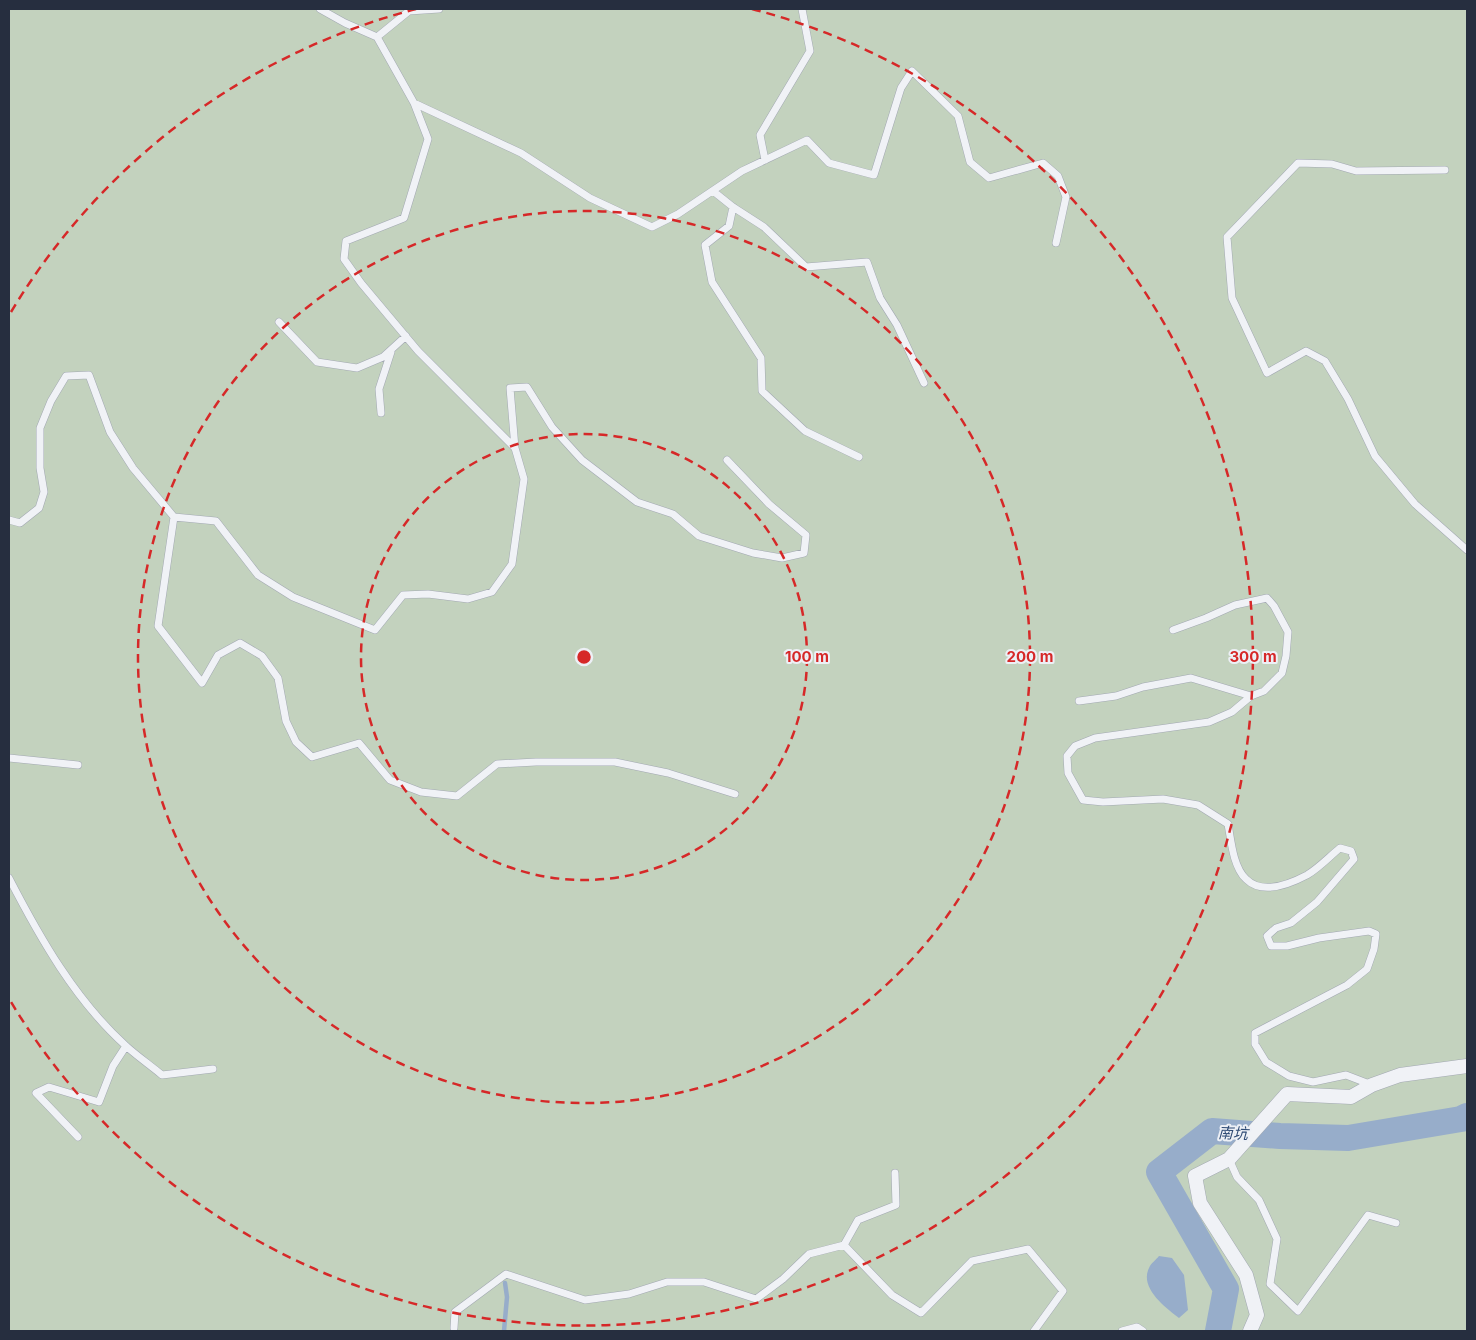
<svg xmlns="http://www.w3.org/2000/svg" width="1476" height="1340" font-family="Inter,'Noto Sans TC',sans-serif">
  <rect width="100%" height="100%" fill="#dde1e8"/>
  <!-- green -->
  <path fill="#c3d2be" d="M9 9H1467V1331H9Z"/>
  <!-- water -->
  <path fill="#97adca" d="M1159 1256 1172 1258 1184 1275 1188 1310 1179 1318C1166 1308 1139 1288 1149 1268 1151 1263 1156 1260 1159 1256Z"/>
  <g fill="none" stroke-linecap="round" stroke-linejoin="round">
    <!-- stream -->
    <path stroke="#97adca" stroke-width="4.5" d="M504 1331 507 1297 505 1283"/>
    <!-- river -->
    <path stroke="#97adca" stroke-width="26" d="M1218 1331 1226 1289 1159 1172 1212 1131 1280 1136 1348 1138 1461 1119 1467 1116"/>
    <!-- lane casing -->
    <g stroke="#a2a8b2" stroke-width="8">
      <path id="lane" d="M320 9 345 23 377 37 414 103 428 139 404 218 346 241 344 259 361 283 418 351 515 448 510 388 527 387 552 427 582 460 637 502 673 514 699 536 753 553 782 558 804 553 806 535 769 504 727 460
        M377 37 409 11 439 9
        M414 103 521 153 590 198 652 227 678 214 742 171 807 140 829 163 874 175 901 88 912 71 958 116 970 162 989 178 1043 163 1058 176 1066 197 1056 243
        M765 160 760 135 810 51 802 9
        M1445 170 1356 171 1332 164 1298 163 1227 237 1232 298 1267 373 1306 351 1325 361 1348 399 1375 456 1415 504 1467 550
        M713 191 733 207 764 227 806 267 867 262 880 298 897 325 924 383
        M733 207 729 226 705 245 712 282 761 358 762 391 805 431 859 457
        M279 322 317 362 357 368 383 357 406 336
        M381 413 379 389 391 352
        M174 517 216 521 258 575 293 597 375 630 403 595 428 594 468 599 492 592 512 564 524 479 515 448
        M9 520 20 523 39 508 44 492 40 468V428L51 401 66 376 89 375 110 432 133 468 174 517 158 626 202 683 218 655 240 643 262 656 278 678 286 721 296 742 312 757 359 743 390 780 421 792 457 796 497 764 536 762H615L668 773 735 794
        M1173 630 1206 618 1235 605 1267 598 1274 606 1288 632 1286 656 1282 673 1264 691 1251 696 1232 712 1209 722 1095 738 1075 746 1067 756 1068 773 1083 800 1103 802 1163 799 1198 805 1228 824C1231 840 1233 867 1246 879 1262 895 1290 884 1307 875 1319 868 1330 856 1340 848L1351 851 1354 859 1317 902 1291 923 1276 928 1267 936 1271 946H1287L1319 938 1369 931 1376 934 1374 949 1367 969 1347 985 1255 1033V1044L1266 1062 1289 1076 1313 1082 1346 1075 1372 1085
        M1079 701 1116 696 1143 687 1191 678 1251 696
        M9 758 78 765
        M9 878C40 938 75 1000 126 1046 137 1056 150 1065 162 1075L213 1069
        M78 1137 36 1093 49 1087 99 1102 113 1066 126 1046
        M1229 1159 1237 1177 1259 1200 1277 1239 1270 1284 1298 1311 1368 1215 1396 1223
        M844 1245 858 1220 896 1205 895 1173
        M454 1328 455 1312 506 1274 585 1300 629 1294 667 1282H704L756 1299 783 1279 809 1254 844 1245 892 1295 921 1313 972 1261 1028 1249 1063 1291 1034 1331
        M1122 1331 1137 1327 1143 1331"/>
    </g>
    <!-- street casing -->
    <g stroke="#a2a8b2" stroke-width="15">
      <path id="street" d="M1250 1331 1257 1315 1246 1275 1200 1203 1195 1176 1229 1159 1287 1094 1351 1097 1372 1085 1400 1075 1467 1066"/>
    </g>
    <!-- lane -->
    <use href="#lane" stroke="#f0f2f6" stroke-width="7"/>
    <!-- street -->
    <use href="#street" stroke="#f0f2f6" stroke-width="14"/>
  </g>
  <!-- distance rings -->
  <g fill="none" stroke="#d62828" stroke-width="2.5" stroke-dasharray="9 6">
    <circle cx="584" cy="657" r="223"/>
    <circle cx="584" cy="657" r="446"/>
    <path d="M11 312A669 669 0 0 1 416 9M752 9A669 669 0 1 1 11 1002"/>
  </g>
  <g text-anchor="middle" dominant-baseline="central" stroke-width="4" stroke-linejoin="round" paint-order="stroke">
    <!-- water labels -->
    <g font-size="15" font-style="italic" fill="#2f4b75" stroke="#edf0f6">
      <text transform="translate(1233 1133) rotate(2)">南坑</text>
    </g>
  </g>
  <circle cx="584" cy="657" r="8" fill="#d62828" stroke="#edf0f6" stroke-width="2.5"/>
  <g font-size="15" text-anchor="middle" font-weight="bold" fill="#d62828" stroke="#edf0f6" stroke-width="4" stroke-linejoin="round" paint-order="stroke">
    <text x="807" y="662">100 m</text>
    <text x="1030" y="662">200 m</text>
    <text x="1253" y="662">300 m</text>
  </g>
  <!-- border -->
  <rect width="1476" height="1340" fill="none" stroke="#262e3f" stroke-width="20"/>
</svg>
